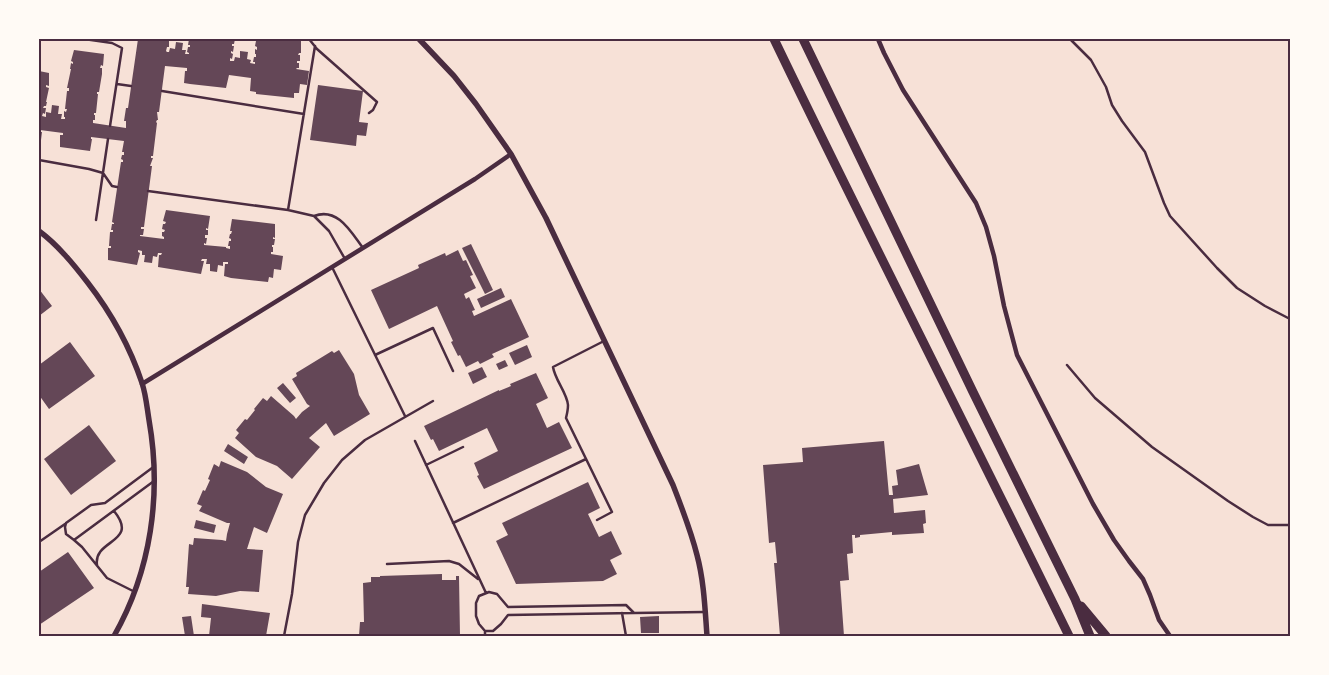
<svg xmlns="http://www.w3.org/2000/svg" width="1329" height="675" font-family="'Open Sans',sans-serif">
  <rect width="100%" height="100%" fill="#f7e1d7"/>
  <!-- building -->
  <path fill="#644757" d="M138 39H168L167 41H169V47H167L166 51 167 52H169L170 48 175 49 176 42 183 43 182 50H186L185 54H189V53L187 52 188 47H190V45H188L189 39H235L234 44H232V46H234L233 52 231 51V53L233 54 232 59 230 58V61H234L235 57 240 58V51L248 52 247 59 251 60 250 63 255 64V62H253L254 57H256V54H255V49L257 50V47L255 46 256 41H258V39H287L301 41V53H299L298 55H300V61H297V63H299V68H297L296 69 309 71 307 85 300 84 299 93H294V98L256 94V92L250 91 251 78 229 75 226 88 190 84 184 83 185 71H187V68L165 66 159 112H157L158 120H157L156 122 157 123 153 156H151V158H153L150 166H152L144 227H141V229H144L143 235H140V236L164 239V237L162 236V232H164L165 230 162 229 163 224H165L166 222 163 221 166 210 210 216 208 229 206 228V230H208V235H205V238H207L206 244 204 243V245L226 247V248L230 249V246H228L229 241H231V239L229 238 230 234H231L232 231H230L232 219 275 224V238L273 237V239H275L274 245H272V247H273V252H271V254L283 256 281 270 274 269 273 278 269 277 268 282 231 278 224 276 225 264H228V262H223V266L218 265 217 272 210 271V264H206L207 259H202L201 261H204L201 274 158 267 159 255H161L162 253H158L157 257 153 256 152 263 144 262 145 255H142V251L138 250V252L140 253 137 265 108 260V248H111V246H109L110 232H113V230H111L112 224H114V223L112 222 121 162H123V160L121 159 122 155H124V152H122L124 141 91 137V139H92L90 151 60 147V135H63V133L40 130V132H42L41 140 39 139V71L49 73V86L46 85V87L49 88 46 102H47L46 106H44L43 108H46L45 114 43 113 42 116 46 117V112L51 113 52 105 59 106 58 114H62L61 119H65V117H64V111L66 112 67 109H65L67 91H69V88H67L71 69H70L71 63 73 64V62L71 61 74 50 104 54 103 66 101 65 100 68H102V74L99 92H97V94H98L96 113H94V115H95V120H93V123L126 128V121H124L126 108H128Z
    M318 85 363 91 359 122 368 123 366 136 357 135 356 146 310 140Z
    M471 244 493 290 485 294 462 248Z
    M458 250 463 261 466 260 473 275 470 276 476 288 464 294 466 299 469 297 475 310 472 311 474 316 511 299 529 337 492 354 494 357 480 364 478 361 466 367 460 355 458 356 451 342 453 341 437 306 389 329 371 290 419 268 418 265 445 253 446 256Z
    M501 288 505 297 481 308 477 299Z
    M39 289 52 306 39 316Z
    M70 342 95 376 49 409 39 395V365Z
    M527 345 532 357 515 365 509 353Z
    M339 350 354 374 359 395 370 414 334 436 326 423 309 438 320 447 292 479 277 466 256 457 235 438 239 433 236 430 245 419 247 420 255 410 254 409 263 398 267 401 271 396 294 416 296 419 302 412 310 406 307 404 292 379 297 376 296 373 332 351 334 353Z
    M505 360 508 366 499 370 496 364Z
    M482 367 487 377 473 384 468 373Z
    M536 373 548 398 536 404 547 428 559 422 572 448 484 489 477 476 479 475 474 463 498 451 487 428 439 451 433 439 431 440 424 426 499 390V391L511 386 510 384Z
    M283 383 296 398 290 403 277 388Z
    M89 425 116 461 71 495 44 459Z
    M884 441 889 495H893L892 486 898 485 896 470 919 464 928 495 893 499 894 513 925 510 926 523 923 524 924 533 892 535V532L860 535V537L855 538V535H852L853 553 847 554 849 580 840 581 844 636H780L774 563H777L775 542 769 543 763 465 803 462 802 448Z
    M228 444 248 457 244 464 224 451Z
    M221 461 247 472 266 487 283 494 267 533 254 527 247 549 263 550 259 592 240 591 216 596 188 594 189 587H186L189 544 193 545 194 538 222 540 226 541 227 534 230 523H227L199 511 202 506 197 504 203 490 205 491 210 480 208 479 214 464 219 467Z
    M588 482 600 508 588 514 599 537 611 531 622 554 610 560 617 574 603 581 516 584 496 541 508 535 502 523Z
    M196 520 216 525 214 533 194 528Z
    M68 552 94 588 39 625V572Z
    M442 574V580H456V576H459L460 636H359L360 622H364L363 583 371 582V577H380V576Z
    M202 604 270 613 266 636H209L211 618 201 617Z
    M191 616 194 636H185L182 617Z
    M659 616V633H641L640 617Z"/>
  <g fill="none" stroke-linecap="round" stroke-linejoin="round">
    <!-- service -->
    <path stroke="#4a2c40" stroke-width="2.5" d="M84 39 112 43 122 48 110 126
      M309 39 317 49 377 102 373 110 369 113
      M1070 39 1091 60 1106 87 1112 105 1122 121 1145 152 1164 203 1170 216 1217 268 1237 288 1265 306 1290 319
      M117 84 131 86
      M162 91 304 114
      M39 160 89 169 103 173 112 186 117 187
      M148 191 288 210 314 216 329 231 345 259
      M288 210 315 46
      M314 216C338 207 351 232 363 248
      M96 220 108 139
      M332 267 405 416
      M375 355 433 328 453 371
      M1067 365 1095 398 1152 447 1228 501 1253 517 1268 525H1290
      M415 441 486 593
      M426 465 463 447
      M152 468 105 503 91 505 66 523 65 527 66 534 74 540 154 481
      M597 520 612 512 566 418C567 414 568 409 568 405 567 393 555 380 553 367L604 341
      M453 523 586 459
      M74 540 82 547 107 578 133 591
      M39 542 65 524
      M387 564 449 561 459 564 478 579
      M97 565C93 539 140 543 114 511
      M622 613 626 636
      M634 613 508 615 501 624 493 631H485L479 624 476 616V603L479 596 489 592 497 594 508 607 626 605 634 613 704 612
      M485 631V636
      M284 636 292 594 298 542 305 515 324 483 342 460 365 440 433 401"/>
    <!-- minor -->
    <path stroke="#4a2c40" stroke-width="4.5" d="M878 39 884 53 903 90 976 203 986 227 994 256 1004 306 1017 355 1093 504 1114 540 1129 561 1143 579 1150 595 1159 620 1170 636
      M142 384 475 179 511 154"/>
    <!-- tertiary -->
    <path stroke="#4a2c40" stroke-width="5.5" d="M419 39 454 76 476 104 511 154 546 218 673 485C682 508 691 531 697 555 704 581 705 609 707 636
      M39 231C58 245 74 265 88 283 112 314 130 347 142 383 146 395 147 408 149 420 162 494 151 571 114 636"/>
    <!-- motorway -->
    <path stroke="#4a2c40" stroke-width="9" d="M774 39C870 239 972 437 1069 636
      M803 39 973 392 1075 599 1090 636
      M1081 606 1106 636"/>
  </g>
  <!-- border -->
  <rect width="1329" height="675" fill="none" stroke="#fffaf5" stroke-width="80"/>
  <rect x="40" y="40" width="1249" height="595" fill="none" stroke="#4a2c40" stroke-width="2"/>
</svg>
